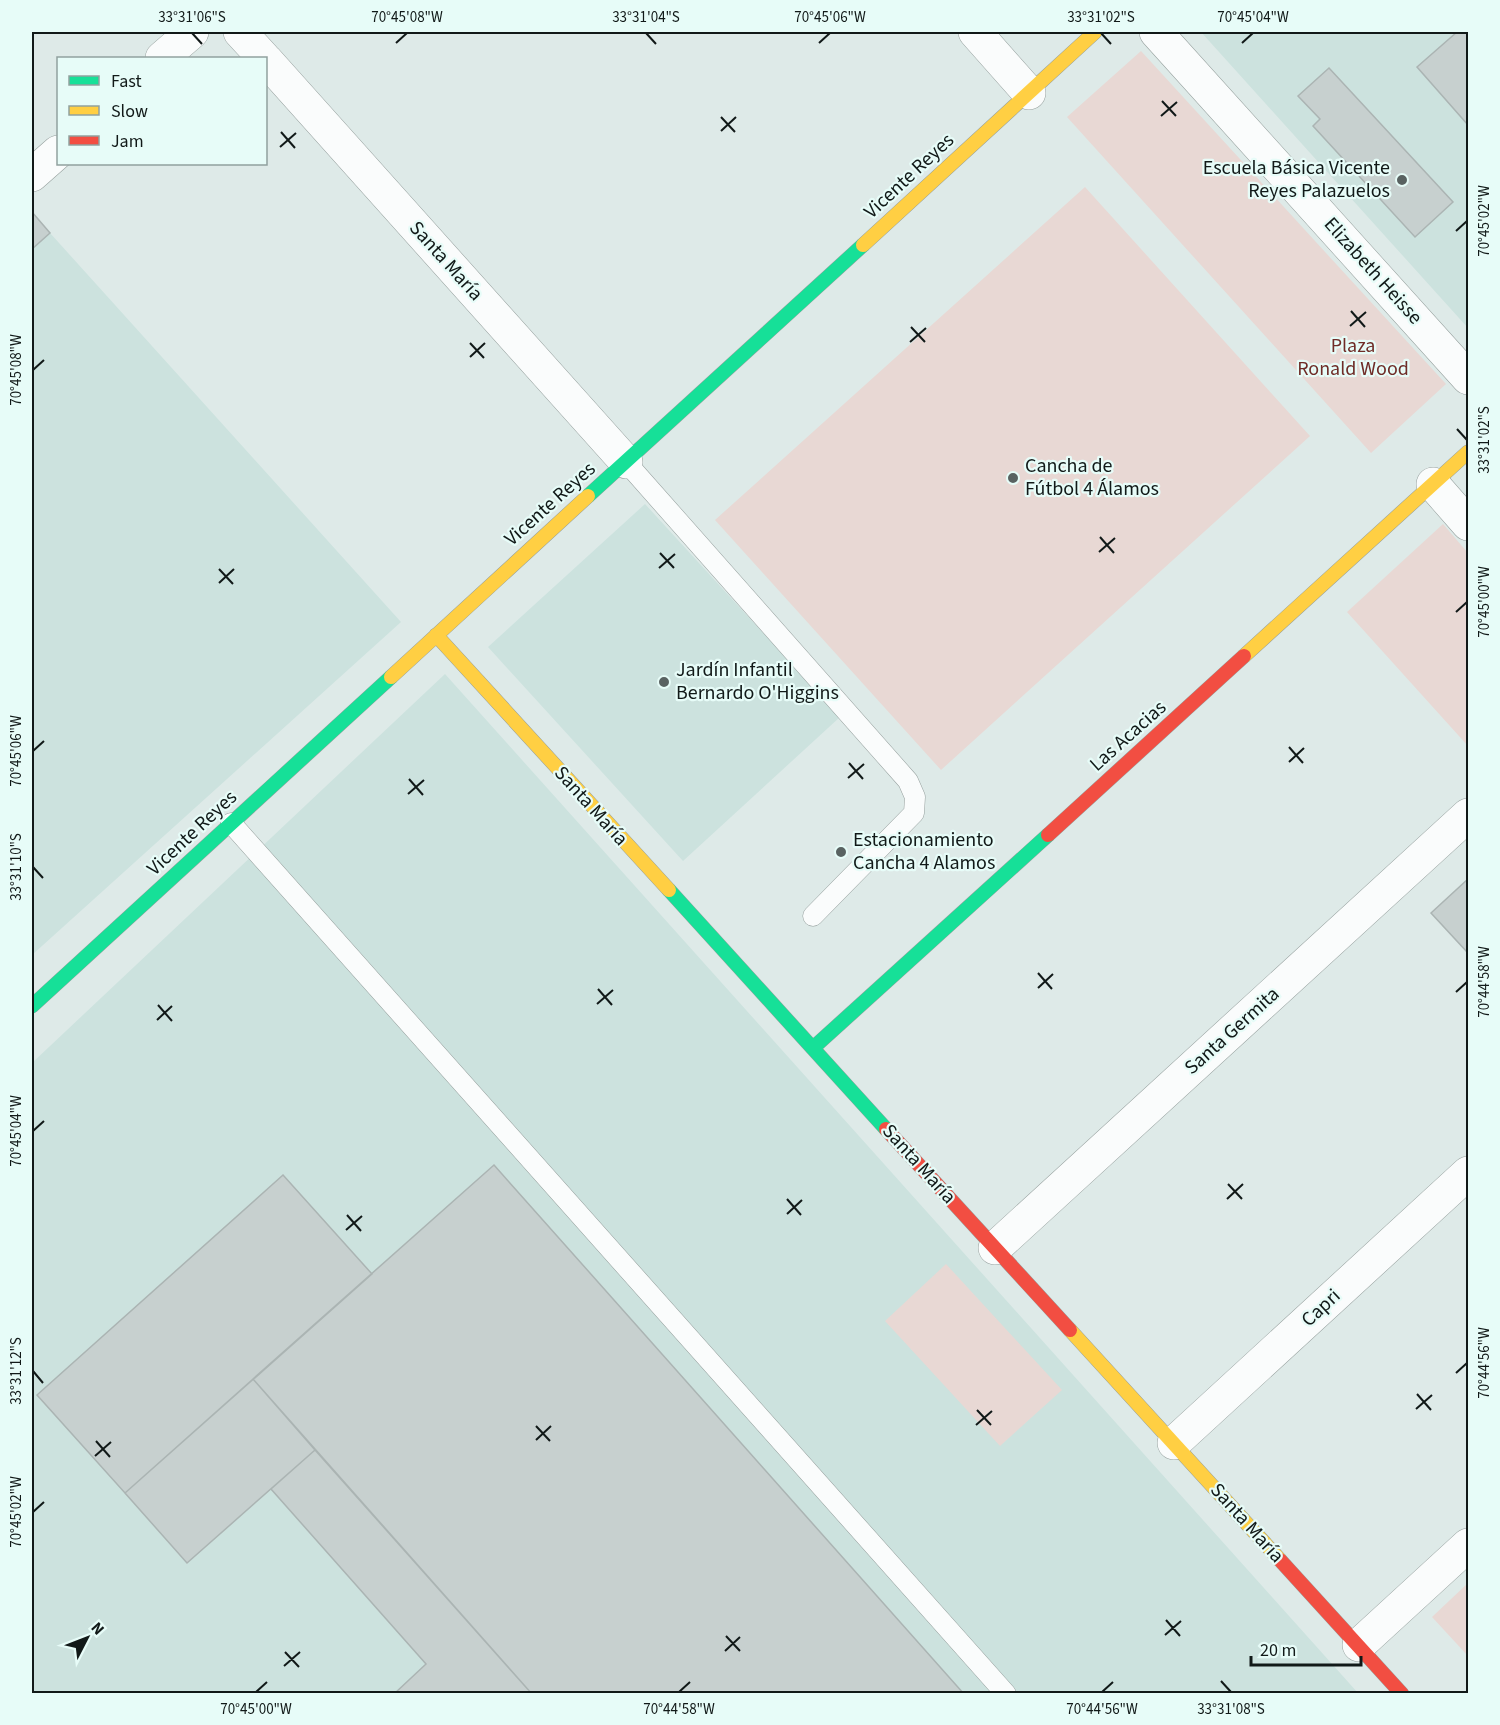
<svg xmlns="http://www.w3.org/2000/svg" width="1500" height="1725" font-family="'Source Sans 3',sans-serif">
  <rect width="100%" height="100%" fill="#deeae8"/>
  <!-- built -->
  <path fill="#cce2de" d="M1201 32H1468V328Z
    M32 213 401 622 32 955Z
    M645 504 840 717 683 861 488 647Z
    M445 674 1358 1693 32 1694V1063Z"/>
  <!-- green -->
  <path fill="#e8d8d4" d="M1141 51 1446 384 1371 453 1067 117Z
    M1085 187 1310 436 941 770 715 520Z
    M1443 524 1468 553V746L1347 612Z
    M946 1264 1062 1390 1000 1446 885 1321Z
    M1468 1583V1656L1432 1617Z"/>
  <!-- building -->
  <path fill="#c7d0cf" stroke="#abb4b3" stroke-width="1.5" d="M1457 32H1468V125L1417 67Z
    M1329 68 1453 202 1415 237 1313 126 1320 119 1298 96Z
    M32 212 50 233 32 249Z
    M1468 879V953L1431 913Z
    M494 1165 964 1694H532L253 1379Z
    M283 1175 372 1274 125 1493 37 1395Z
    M253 1379 315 1450 187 1563 125 1493Z
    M315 1450 532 1694H394L426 1664 271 1489Z"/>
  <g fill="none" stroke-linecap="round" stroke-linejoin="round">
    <!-- lane casing -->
    <g stroke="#96a09e" stroke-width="21">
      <path id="lane" d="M626 462 908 781 915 797 914 813 813 916
        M231 823 1006 1694"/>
    </g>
    <!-- street casing -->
    <g stroke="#96a09e" stroke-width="34">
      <path id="street" d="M240 32 264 58
        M975 32 1029 93
        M1156 32 1468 378
        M162 58 192 32
        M266 60 626 462
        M32 175 58 152
        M1433 484 1468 524
        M995 1248 1468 815
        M1174 1443 1468 1173
        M1359 1645 1468 1545"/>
    </g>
    <!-- fast casing -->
    <g stroke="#96a09e" stroke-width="15">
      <path id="fast" d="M588 496 863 245
        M669 890 886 1129
        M32 1006 391 677
        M813 1048 1048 835"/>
    </g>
    <!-- slow casing -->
    <g stroke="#96a09e" stroke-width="15">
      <path id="slow" d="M863 245 1095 32
        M436 635 669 890
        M1244 656 1468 452
        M391 677 588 496
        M1070 1330 1280 1560"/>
    </g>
    <!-- jam casing -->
    <g stroke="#96a09e" stroke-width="15">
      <path id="jam" d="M1048 835 1244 656
        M886 1129 1070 1330
        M1280 1560 1402 1694"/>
    </g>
    <!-- lane -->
    <use href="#lane" stroke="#fafcfc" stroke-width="20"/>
    <!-- street -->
    <use href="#street" stroke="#fafcfc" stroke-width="33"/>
    <!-- fast -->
    <use href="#fast" stroke="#16e098" stroke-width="14"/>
    <!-- slow -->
    <use href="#slow" stroke="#ffcf43" stroke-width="14"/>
    <!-- jam -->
    <use href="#jam" stroke="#f24e42" stroke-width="14"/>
  </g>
  <!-- ticks -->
  <path fill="none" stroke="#111918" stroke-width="2" d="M192 33 202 44M646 33 656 44M1101 33 1111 44M396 43 407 33M819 43 830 33M1242 43 1253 33M1162 101 1176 116M1161 116 1177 102M721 117 735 132M721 131 736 117M281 132 295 148M280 147 296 133M1456 231 1467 221M1351 311 1365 327M1350 326 1366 312M911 327 925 342M910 342 926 328M470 343 484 358M470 357 485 343M33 370 44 360M1457 429 1467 440M1100 537 1114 553M1099 552 1115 538M660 553 674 568M659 568 675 554M219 569 233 584M219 583 234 569M1456 612 1467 602M1289 747 1303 763M33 751 44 741M1289 762 1304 748M849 763 863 779M848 778 864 764M409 779 423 795M408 794 424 780M33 867 43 878M1038 973 1052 989M1038 988 1053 974M598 989 612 1005M1456 992 1467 982M597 1004 613 990M158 1005 172 1021M157 1020 172 1006M33 1131 44 1121M1228 1184 1242 1199M787 1199 801 1215M1227 1199 1243 1184M787 1214 802 1200M347 1215 361 1231M346 1230 362 1216M33 1371 43 1383M1456 1373 1467 1363M1417 1394 1431 1410M1416 1409 1432 1395M977 1410 991 1425M976 1425 992 1411M536 1426 550 1441M536 1440 551 1426M96 1441 110 1457M95 1456 111 1442M33 1512 44 1502M1166 1620 1180 1636M1165 1635 1181 1621M726 1636 740 1651M725 1651 740 1637M285 1652 299 1667M284 1666 300 1652M1221 1681 1231 1692M256 1692 267 1682M679 1692 690 1682M1102 1692 1113 1682"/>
  <!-- markers -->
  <g fill="#596261" stroke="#e7fcf8" stroke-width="2">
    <circle cx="1402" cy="180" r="6"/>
    <circle cx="1013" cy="478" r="6"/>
    <circle cx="664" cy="682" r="6"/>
    <circle cx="841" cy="852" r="6"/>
  </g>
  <g text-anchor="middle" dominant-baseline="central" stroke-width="4.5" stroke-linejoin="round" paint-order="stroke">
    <!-- poi labels -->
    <g font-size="20" fill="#111918" stroke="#e7fcf8" text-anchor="start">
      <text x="1390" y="168" text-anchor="end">Escuela Básica Vicente<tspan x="1390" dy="23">Reyes Palazuelos</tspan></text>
      <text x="1025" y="466">Cancha de<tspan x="1025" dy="23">Fútbol 4 Álamos</tspan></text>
      <text x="676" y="670">Jardín Infantil<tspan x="676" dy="23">Bernardo O'Higgins</tspan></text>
      <text x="853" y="840">Estacionamiento<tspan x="853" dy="23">Cancha 4 Alamos</tspan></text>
    </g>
    <!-- street labels -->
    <g font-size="20" fill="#111918" stroke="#e7fcf8">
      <text transform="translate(909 176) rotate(-43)">Vicente Reyes</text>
      <text transform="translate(446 261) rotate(48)">Santa María</text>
      <text transform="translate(1373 271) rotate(48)">Elizabeth Heisse</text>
      <text transform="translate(550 504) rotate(-42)">Vicente Reyes</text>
      <text transform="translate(1128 736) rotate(-42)">Las Acacias</text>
      <text transform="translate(591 806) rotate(48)">Santa María</text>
      <text transform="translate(192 833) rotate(-43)">Vicente Reyes</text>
      <text transform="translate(1232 1031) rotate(-42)">Santa Germita</text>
      <text transform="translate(919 1164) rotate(48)">Santa María</text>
      <text transform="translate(1321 1308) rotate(-43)">Capri</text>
      <text transform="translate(1247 1523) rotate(48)">Santa María</text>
    </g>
    <!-- park labels -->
    <g font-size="20" fill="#6f2c27" stroke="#e7fcf8">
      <text x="1353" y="346">Plaza<tspan x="1353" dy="23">Ronald Wood</tspan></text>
    </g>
  </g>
  <!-- border -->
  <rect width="1500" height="1725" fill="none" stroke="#e7fcf8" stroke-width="66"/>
  <!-- legend -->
  <rect x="57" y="57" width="210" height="108" fill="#e7fcf8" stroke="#91a19e" stroke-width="1.5"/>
  <rect x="69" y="76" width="30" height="9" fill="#16e098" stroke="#91a19e" stroke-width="1.5"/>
  <text x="111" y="87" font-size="18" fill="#111918">Fast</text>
  <rect x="69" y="106" width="30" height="9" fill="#ffcf43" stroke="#91a19e" stroke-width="1.5"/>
  <text x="111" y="117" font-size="18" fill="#111918">Slow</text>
  <rect x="69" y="136" width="30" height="9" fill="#f24e42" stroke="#91a19e" stroke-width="1.5"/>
  <text x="111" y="147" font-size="18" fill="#111918">Jam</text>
  <!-- north arrow -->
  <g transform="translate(87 1638) rotate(48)" stroke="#e7fcf8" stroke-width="4.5" paint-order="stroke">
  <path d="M0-4.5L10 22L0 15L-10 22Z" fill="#111918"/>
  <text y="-9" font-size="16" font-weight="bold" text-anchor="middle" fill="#111918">N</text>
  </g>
  <!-- scale -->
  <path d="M1251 1656v9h110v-9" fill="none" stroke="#111918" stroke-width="3"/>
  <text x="1260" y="1656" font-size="18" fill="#111918" stroke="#e7fcf8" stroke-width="4.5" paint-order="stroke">20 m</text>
  <rect x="33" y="33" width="1434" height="1659" fill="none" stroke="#111918" stroke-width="2"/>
  <g font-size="15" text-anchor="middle" fill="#111918">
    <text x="192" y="22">33°31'06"S</text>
    <text x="407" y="22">70°45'08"W</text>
    <text x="646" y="22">33°31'04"S</text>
    <text x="830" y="22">70°45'06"W</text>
    <text x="1101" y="22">33°31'02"S</text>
    <text x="1253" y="22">70°45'04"W</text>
    <text transform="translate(1484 221) rotate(-90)" y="5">70°45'02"W</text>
    <text transform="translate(16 370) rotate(-90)" y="5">70°45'08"W</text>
    <text transform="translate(1484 440) rotate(-90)" y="5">33°31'02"S</text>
    <text transform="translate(1484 602) rotate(-90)" y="5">70°45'00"W</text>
    <text transform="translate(16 751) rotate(-90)" y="5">70°45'06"W</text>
    <text transform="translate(16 867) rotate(-90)" y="5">33°31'10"S</text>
    <text transform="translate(1484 982) rotate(-90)" y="5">70°44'58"W</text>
    <text transform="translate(16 1131) rotate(-90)" y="5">70°45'04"W</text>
    <text transform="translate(1484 1363) rotate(-90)" y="5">70°44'56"W</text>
    <text transform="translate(16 1371) rotate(-90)" y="5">33°31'12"S</text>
    <text transform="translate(16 1512) rotate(-90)" y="5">70°45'02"W</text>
    <text x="256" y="1714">70°45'00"W</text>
    <text x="679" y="1714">70°44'58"W</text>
    <text x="1102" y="1714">70°44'56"W</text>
    <text x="1231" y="1714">33°31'08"S</text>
  </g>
</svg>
